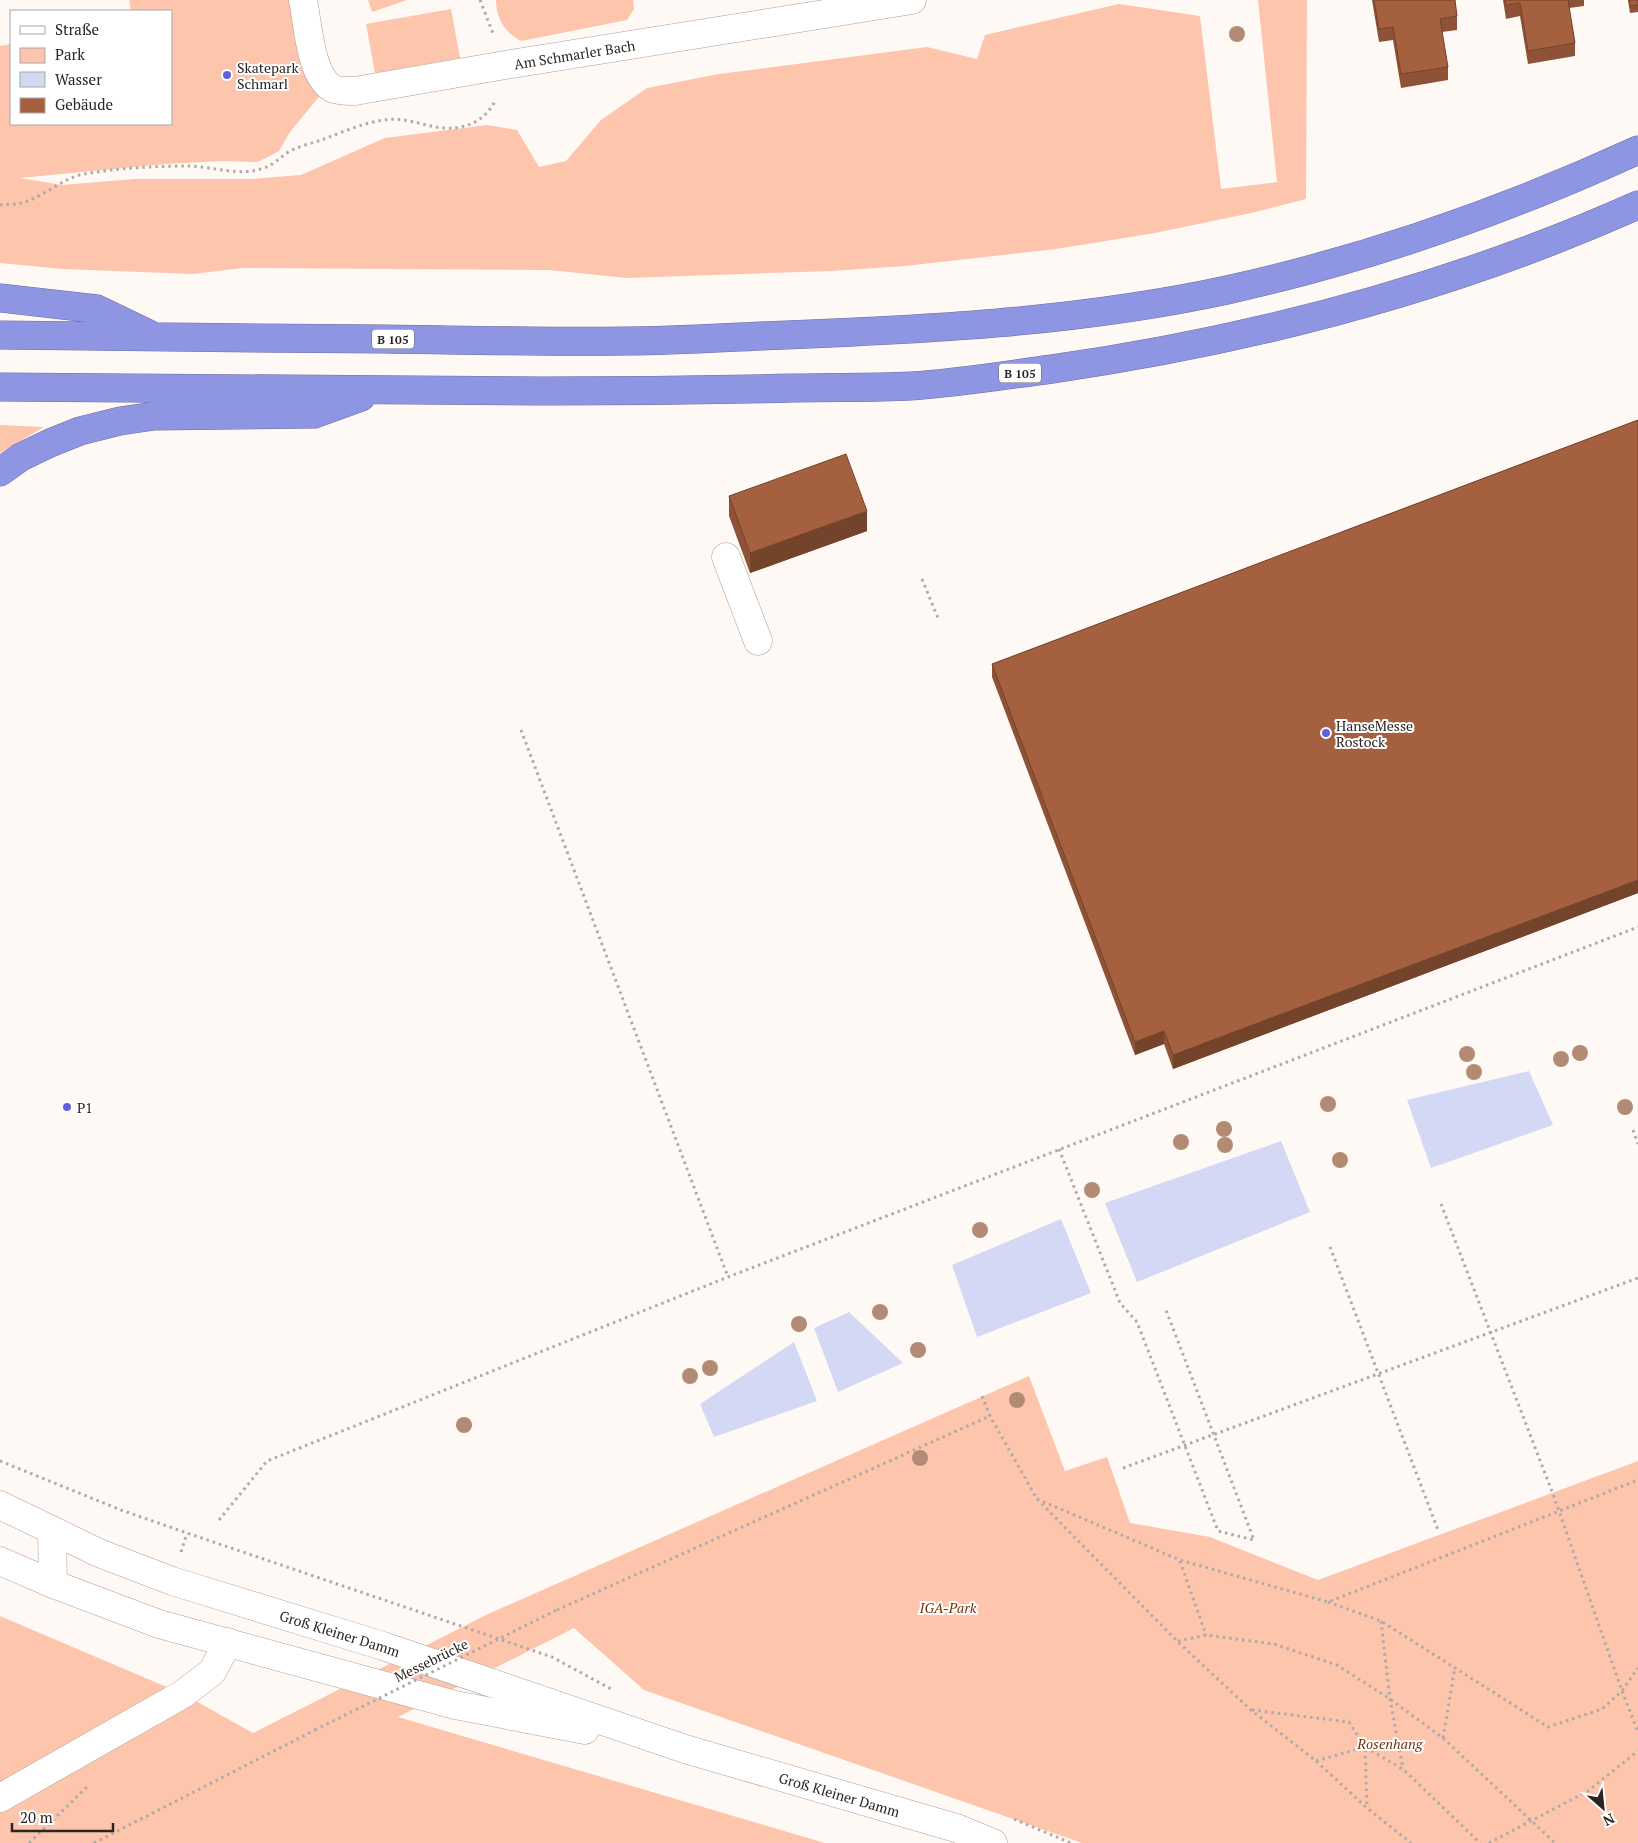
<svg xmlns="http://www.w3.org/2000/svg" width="1638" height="1843" font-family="'PT Serif',serif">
  <rect width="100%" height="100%" fill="#fff9f6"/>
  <!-- green -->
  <path fill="#fdc5ab" d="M129 0H293L323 92 290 132 279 151 258 162 222 161 165 164 20 178 62 185 134 179H252L301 175 385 138 487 125 517 130 539 167 566 161 601 120 647 88 719 74 927 47 977 59 985 35 1119 4 1200 16 1221 189 1277 182 1258 0H1307L1306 199 1251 213 1155 233 1056 249 905 266 831 271 627 278 549 270 242 268 193 274 63 269 0 263V46L11 44V124H171V11H131Z
    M368 0H407L372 12Z
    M496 0H633L634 9 627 20 521 41C505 32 496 19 496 0Z
    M451 9 460 58 375 73 366 24Z
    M0 425 44 427 0 453Z
    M1029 1376 1065 1471 1107 1457 1130 1523 1210 1537 1318 1580 1638 1461V1843H1082L644 1690 574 1628 398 1717 825 1843H0V1616L183 1694 253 1733 488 1614Z"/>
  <!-- water -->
  <path fill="#d3d8f5" d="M1529 1071 1553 1125 1431 1168 1407 1100Z
    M1281 1141 1310 1212 1137 1282 1105 1203Z
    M1061 1219 1091 1293 977 1337 952 1265Z
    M849 1312 903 1363 838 1392 814 1328Z
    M794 1342 817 1401 714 1437 700 1404Z"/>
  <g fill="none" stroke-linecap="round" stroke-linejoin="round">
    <!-- minor casing -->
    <g stroke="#ad9f99" stroke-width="29">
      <g id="minor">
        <path id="s1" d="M303 0C308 24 310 75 332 88 337 91 348 91 355 91L505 65 912 0"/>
        <path d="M726 557 758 641"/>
        <path id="s2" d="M0 1505 99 1553 172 1581 383 1646 685 1749 956 1828 993 1843"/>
        <path d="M52 1531 53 1584"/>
        <path d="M0 1561 53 1584 159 1624 455 1705 585 1730"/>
        <path d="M0 1798 183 1694 212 1672 228 1642"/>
      </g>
    </g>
    <!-- highway casing -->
    <g stroke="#6b6e9f" stroke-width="29">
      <path id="highway" d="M0 298 97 309 149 334
        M0 335C128 337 257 338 385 339 466 340 547 342 627 341 672 341 717 338 761 336 917 330 1074 323 1227 290 1367 259 1507 210 1638 150
        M0 387C181 389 362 391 543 391 627 391 711 390 794 388 833 387 872 388 911 386 958 383 1006 375 1052 369 1253 340 1452 288 1638 205
        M0 472 21 457 50 443 80 431 120 421 154 416 314 414 361 397"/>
    </g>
    <!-- path -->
    <path stroke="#afaaa7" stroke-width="3" stroke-dasharray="2.5 4" stroke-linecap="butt" d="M480 0 494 36
      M0 205C10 204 20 205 30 200 48 193 64 178 84 174 118 168 155 166 190 166 213 167 239 176 261 169 273 166 280 157 290 151 300 146 312 143 322 140 342 132 363 123 384 120 416 115 439 138 473 123 483 118 491 110 496 99
      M922 579 938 618
      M521 730 728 1277
      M1633 1130 1638 1144
      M1059 1149 1120 1303 1137 1322 1218 1531 1254 1540 1166 1310
      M1441 1204 1553 1494 1622 1691 1638 1668
      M1330 1247 1438 1530
      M982 1396 990 1416 1037 1499 1177 1641 1251 1710 1316 1761 1367 1808 1411 1843
      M0 1461 121 1510 187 1533 552 1657 611 1689
      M1123 1468 1638 1278
      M1037 1499 1180 1560 1328 1602 1638 1480
      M219 1520 267 1461 728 1277 1638 927
      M181 1552 187 1533
      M1180 1561 1206 1635
      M1328 1602 1381 1621 1548 1727 1602 1709 1622 1691 1638 1732
      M557 1610 990 1416
      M1381 1621 1390 1699 1403 1769
      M1178 1641 1206 1635 1274 1644 1337 1665 1390 1699 1443 1738 1555 1843
      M1252 1710 1349 1722 1365 1747 1367 1808
      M1443 1738 1455 1667
      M1316 1761 1365 1747 1404 1770 1480 1843
      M1014 1819 1071 1843
      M29 1843 88 1786
      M94 1843 315 1730
      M1489 1843 1588 1791 1638 1751"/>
    <!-- minor -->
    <use href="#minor" stroke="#fff" stroke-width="28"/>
    <!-- highway -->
    <use href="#highway" stroke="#8e96e3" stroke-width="28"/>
    <!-- path-bridge -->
    <path stroke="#afaaa7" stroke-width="3" stroke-dasharray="2.5 4" stroke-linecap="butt" d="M315 1730 557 1610"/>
  </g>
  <!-- trees -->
  <g fill="#b38b74">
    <circle cx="1237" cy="34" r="8"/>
    <circle cx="1580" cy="1053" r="8"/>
    <circle cx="1467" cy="1054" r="8"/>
    <circle cx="1561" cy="1059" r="8"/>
    <circle cx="1474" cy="1072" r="8"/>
    <circle cx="1328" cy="1104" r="8"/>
    <circle cx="1625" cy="1107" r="8"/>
    <circle cx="1224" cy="1129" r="8"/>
    <circle cx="1181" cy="1142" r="8"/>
    <circle cx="1225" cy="1145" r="8"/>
    <circle cx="1340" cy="1160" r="8"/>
    <circle cx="1092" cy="1190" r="8"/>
    <circle cx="980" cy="1230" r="8"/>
    <circle cx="880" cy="1312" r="8"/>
    <circle cx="799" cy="1324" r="8"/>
    <circle cx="918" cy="1350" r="8"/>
    <circle cx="710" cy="1368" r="8"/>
    <circle cx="690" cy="1376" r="8"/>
    <circle cx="1017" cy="1400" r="8"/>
    <circle cx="464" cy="1425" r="8"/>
    <circle cx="920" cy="1458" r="8"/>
  </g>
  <!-- wall -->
  <path fill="#8e5336" d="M1372 0H1455L1457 16V30L1442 32 1448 67V80L1401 88 1393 40 1379 42Z
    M1503 0H1584V6L1569 8 1575 43V56L1528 64 1520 16 1506 19Z
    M1628 0H1638V12L1630 13Z
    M1638 420V893L1173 1069 1164 1044 1135 1055 992 677V664Z
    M729 496 867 531 750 573 729 516Z"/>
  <!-- shaded-wall -->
  <path fill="#74432c" d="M867 511V531L750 573V553Z
    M1638 880V893L1173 1069V1055Z
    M1164 1031V1044L1135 1055V1042Z"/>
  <!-- building -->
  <path fill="#a5603f" stroke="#74432c" d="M1374 0H1455L1457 16 1440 19 1448 67 1401 74 1393 27 1379 29Z
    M1505 0H1568L1575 43 1528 51 1520 3 1506 5Z
    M1629 0H1638V5L1630 6Z
    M1638 420V880L1173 1055 1164 1031 1135 1042 992 664Z
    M846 454 867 511 750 553 729 496Z"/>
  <!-- markers -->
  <g fill="#5f61d9" stroke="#fff" stroke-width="2">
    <circle cx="227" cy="75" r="5"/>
    <circle cx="1326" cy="733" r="5"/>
    <circle cx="67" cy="1107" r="5"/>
  </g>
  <g text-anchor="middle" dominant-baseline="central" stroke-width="4" stroke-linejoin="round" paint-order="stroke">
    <!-- shield labels -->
    <g fill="#fff" stroke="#6a6664" stroke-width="1">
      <rect x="372" y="329.5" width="42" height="19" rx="4"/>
      <rect x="999" y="363.5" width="42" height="19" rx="4"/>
    </g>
    <g font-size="12" font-weight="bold" fill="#2a2522">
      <text x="393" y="339">B 105</text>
      <text x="1020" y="373">B 105</text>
    </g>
    <!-- street labels -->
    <g font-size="14" fill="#2a2522" stroke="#fff">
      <text stroke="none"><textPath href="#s1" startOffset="341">Am Schmarler Bach</textPath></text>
      <text stroke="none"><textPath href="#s2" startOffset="364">Groß Kleiner Damm</textPath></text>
      <text transform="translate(431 1660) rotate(-26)">Messebrücke</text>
      <text stroke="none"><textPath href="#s2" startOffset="889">Groß Kleiner Damm</textPath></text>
    </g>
    <!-- poi labels -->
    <g font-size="14" fill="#2a2522" stroke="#fff" text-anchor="start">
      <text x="237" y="67">Skatepark<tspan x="237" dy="16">Schmarl</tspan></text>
      <text x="1336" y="725">HanseMesse<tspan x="1336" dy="16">Rostock</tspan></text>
      <text x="77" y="1107">P1</text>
    </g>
    <!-- park labels -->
    <g font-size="14" font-style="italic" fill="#74310a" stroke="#fff">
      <text x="948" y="1607">IGA-Park</text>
      <text x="1390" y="1743">Rosenhang</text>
    </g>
  </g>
  <!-- legend -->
  <rect x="10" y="10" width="162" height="115" fill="#ffffff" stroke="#aaa8a7"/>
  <rect x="20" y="26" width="25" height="8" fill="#ffffff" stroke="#aaa8a7"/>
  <text x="55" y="35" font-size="15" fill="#2a2522">Straße</text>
  <rect x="20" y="48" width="25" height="15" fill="#fdc5ab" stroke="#aaa8a7"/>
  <text x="55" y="60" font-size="15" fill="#2a2522">Park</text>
  <rect x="20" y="72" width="25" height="15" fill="#d3d8f5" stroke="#aaa8a7"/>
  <text x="55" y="85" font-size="15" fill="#2a2522">Wasser</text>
  <rect x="20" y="98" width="25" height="15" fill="#a5603f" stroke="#aaa8a7"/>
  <text x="55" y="110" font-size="15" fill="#2a2522">Gebäude</text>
  <!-- north arrow -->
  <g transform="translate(1603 1808) rotate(153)" stroke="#ffffff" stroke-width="4" paint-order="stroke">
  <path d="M0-4L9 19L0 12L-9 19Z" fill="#2a2522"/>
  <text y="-8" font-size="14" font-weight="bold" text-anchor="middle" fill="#2a2522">N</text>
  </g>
  <!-- scale -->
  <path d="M12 1823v8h101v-8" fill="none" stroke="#2a2522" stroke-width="2.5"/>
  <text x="20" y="1823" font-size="15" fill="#2a2522" stroke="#ffffff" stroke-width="4" paint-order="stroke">20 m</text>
</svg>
